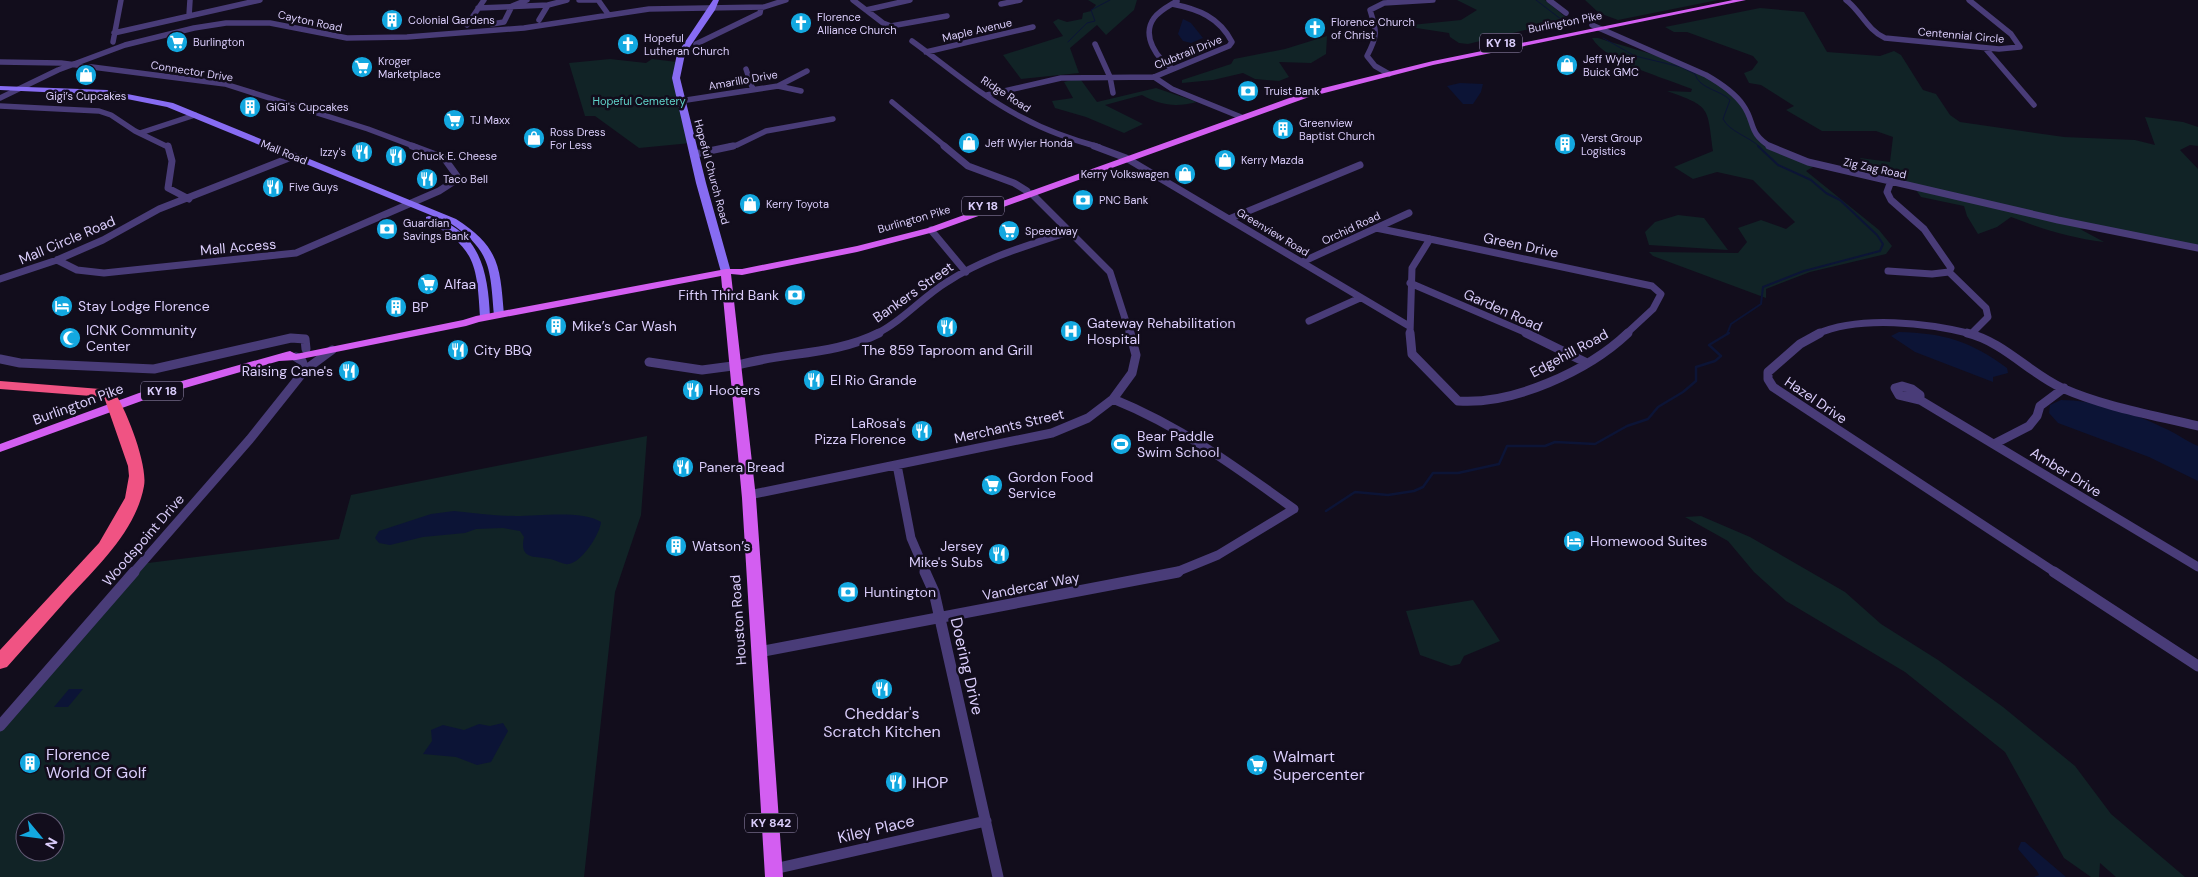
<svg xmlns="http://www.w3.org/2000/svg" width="2198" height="877" font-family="'DM Sans',sans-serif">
  <rect width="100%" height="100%" fill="#120d1c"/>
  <!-- green -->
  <path fill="#112326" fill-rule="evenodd" d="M1088 0H1137L1134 10 1106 35 1097 25 1070 48 1079 73 1021 79 1003 55 1063 36 1053 22 1058 19 1067 22 1082 19 1083 13 1091 11 1096 5Z
    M1457 0H1545L1569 20 1554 28 1525 30 1468 44 1459 43 1450 37 1449 33 1410 27 1411 25 1461 20 1477 10Z
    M1585 0H1718L1618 20 1599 13Z
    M1760 8 1804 12 1827 52 1880 56 1894 51 1901 55 1923 90 1936 94 1950 115 1960 122 2064 137 2135 140 2155 145 2145 117 2183 122 2198 127V146L2190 145 2180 150 2198 169V248L2102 228 2080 229 2104 242C2071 238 2042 229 2011 217L1997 227 1978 234 1967 216 1964 206 1921 197 1913 186 1855 173 1856 169 1867 167 1860 158 1890 162 1893 137 1876 131H1822L1786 110 1794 106 1761 85 1749 83 1744 73 1752 70 1758 62 1753 56 1687 32H1674L1665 27Z
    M1327 36 1326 54 1311 63 1279 62 1289 77 1279 81 1255 79 1243 73 1213 80 1182 83V80L1231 64 1234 59 1285 49Z
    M1592 38H1598C1647 54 1705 64 1742 103 1749 111 1754 128 1758 138L1818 164 1806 171 1879 230 1892 246 1886 254 1810 272 1766 289V298L1653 256 1649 252 1738 253 1747 242 1738 228 1761 220 1786 229 1795 222 1753 180 1717 172 1693 179 1674 167 1713 151C1707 106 1711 107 1667 91L1691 92 1692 89C1665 78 1606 62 1592 38Z
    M610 59 646 63 652 59 677 62 691 143 639 148 595 116H585L569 63Z
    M1075 79 1081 80 1097 102 1156 88 1197 102C1176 107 1162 106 1142 95L1105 105 1143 124 1124 133 1086 117 1055 108 1052 101 1073 98 1064 82Z
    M1678 215 1704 218 1728 250 1649 245 1645 232 1655 222Z
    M647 436 641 515 615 592 584 877H0V727L140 564 339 539 351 495ZM25 822H55V852H25Z
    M1701 516 1750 537 1845 592 1881 624 1938 660 2003 707 2075 766 2111 814 2185 877H2116L2100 863 2099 877H2091L2064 858 2005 752 1905 672 1786 601 1754 572 1728 541 1685 517Z
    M1473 600 1500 641 1464 656 1460 664 1451 666 1420 655 1406 611Z"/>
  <!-- water -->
  <path fill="#0c1436" d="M1183 19 1191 23 1203 38 1191 43 1183 41 1178 34Z
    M1460 83 1483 84 1481 92 1473 104H1463L1447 86Z
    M1899 332C1943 333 1971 341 2007 368L2008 373 1993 377V382L1915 352 1891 336Z
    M2061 400C2094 400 2134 413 2164 428 2176 433 2186 441 2198 446V481L2149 457 2058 423 2049 413 2050 405Z
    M454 511C475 513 495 516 516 516 540 516 582 510 601 522 600 534 582 562 569 564 564 565 556 560 550 559 534 556 519 560 524 537L520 531 503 528 476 529 465 533 423 537 390 545 379 543 375 538 379 531 431 514Z
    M69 689H83L68 707H54Z
    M503 723 508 731 491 762 477 765 456 757 423 754 432 741 431 730 443 725 464 730 479 724 490 726Z
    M2021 842H2025L2066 877H2034L2039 875 2037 871 2018 849Z"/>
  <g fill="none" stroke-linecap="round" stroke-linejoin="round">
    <!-- stream-far2 -->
    <path stroke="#0c1436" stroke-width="1" d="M1536 0 1562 20
      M1603 38 1635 56 1681 67 1695 74C1699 89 1721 90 1730 100L1723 119C1730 132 1748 136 1760 147
      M1068 42 1087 23 1095 21 1091 10 1110 0"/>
    <!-- stream-far1 -->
    <path stroke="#0c1436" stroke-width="2" d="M1727 334 1731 324 1761 304 1763 287 1804 271 1880 251 1883 244 1877 235 1840 200 1826 193 1811 180 1778 165 1758 146"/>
    <!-- stream -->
    <path stroke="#0c1436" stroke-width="2.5" d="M1326 511 1355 492 1388 495 1414 491 1423 487 1433 473H1458L1499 464 1507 446H1545L1555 442 1595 444 1627 426 1648 419 1658 407 1683 392 1696 381V367L1715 361 1721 356 1709 345 1729 333"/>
    <!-- street-far3 -->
    <path stroke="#493c78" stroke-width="5.5" d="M579 0H596
      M598 0 608 14
      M853 0 883 23 891 26 947 16
      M1549 0 1566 13
      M1846 0C1861 11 1867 30 1885 38L1999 49 2020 47 2011 34 1969 0
      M1001 4 1020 0
      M478 8 548 5
      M866 10 910 0
      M189 16 190 0
      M539 20 548 5 567 0
      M492 24 504 22 512 6 527 0
      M467 25 484 0
      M1592 25 1706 75C1720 83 1734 92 1743 105 1756 123 1747 132 1771 147
      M114 33 260 0
      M912 41C948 67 983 98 1023 118 1047 131 1073 140 1099 147
      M113 42 121 0
      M696 44 760 13 761 8
      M1095 44 1110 77 1113 93
      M1985 48 2034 105
      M926 52 1033 27
      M0 62 61 63 225 84 368 129 416 147
      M746 69 753 90
      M1173 69C1157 59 1141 36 1154 18 1160 10 1169 6 1177 1
      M1389 74 1375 66 1367 56C1378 35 1377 32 1370 10L1384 3 1433 0
      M1154 77 1172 89 1241 117
      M778 86 801 91
      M987 95 1061 78 1154 77 1229 46 1232 42C1219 17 1198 9 1172 4
      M0 98 58 70 125 45 194 28 226 23H270L347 38 407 37 524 28 649 9 764 7 786 0
      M680 101 778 86 807 71
      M892 102 946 147
      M0 106 99 111 111 115 135 131 168 147
      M140 133 195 115
      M727 147 737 145 766 131 833 119"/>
    <!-- street-far2 -->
    <path stroke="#493c78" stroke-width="7" d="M168 146 172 161 168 188 189 199
      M944 146 968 166 1014 183 1027 191
      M1094 146 1126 158 1409 326
      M1769 146 1808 162 2058 220 2198 248
      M695 154 733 146
      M1032 194 1110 272 1130 334
      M1229 219 1360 165
      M1376 228 1430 239
      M931 230 966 272
      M1430 239 1652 286 1661 294 1653 309 1626 334
      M57 260 77 270 104 273 296 253 439 191 456 180 457 176 444 158 412 146
      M1302 262 1409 213
      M1888 271 1932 274 1949 272 1951 268 1924 229 1891 200 1887 192 1891 181
      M1949 272 1986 308 1988 317 1971 334
      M0 279 57 260 103 240 159 209 294 156
      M1410 283 1529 334
      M1309 321 1360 298
      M876 334C903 321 922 297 947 282 984 258 1029 245 1071 231
      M1410 334 1412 268 1430 239
      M1817 334C1860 315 1928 323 1972 334"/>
    <!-- street-far1 -->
    <path stroke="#493c78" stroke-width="9" d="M1410 333 1412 354 1458 401C1513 405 1588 371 1628 333
      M1526 333 1585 362
      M1820 333 1800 344 1768 372V379L1773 387 2056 573
      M1967 333C2004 342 2029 373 2062 388 2105 407 2153 415 2198 426
      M296 357 302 361 305 370
      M0 359 20 363 154 369 291 338 305 339 306 349
      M649 362 702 370 740 365
      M738 365C784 352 836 355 879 333
      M1902 386 1912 389 1920 395V400L1899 395 1895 388Z
      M1113 399C1180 426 1236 467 1294 509L1218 555 1174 573
      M1920 400 2198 567
      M1994 444 2029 426 2037 416 2040 406 2064 388
      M897 465 911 538 926 573
      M749 495 1052 433 1088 418 1113 399 1132 373 1136 355 1130 333
      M133 573 250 439 305 370 332 350"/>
    <!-- street -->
    <path stroke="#493c78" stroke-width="11" d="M925 572 934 592 998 877
      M2054 572 2198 666
      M759 652 1178 572
      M0 726 134 572
      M774 869 986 821"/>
    <!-- secondary -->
    <path fill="#876cf2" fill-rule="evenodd" d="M713 0H719L715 10 685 54 680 78 706 183 731 272 726 275 721 272 696 183 672 78 677 54Z
      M0 86 107 90 173 103 456 219C500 247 500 267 504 315L499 318 494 315C490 268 491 250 450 223L167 107 107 95 0 90Z
      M429 216C480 230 488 271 490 317L489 319H481L480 317C477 264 475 246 426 221V217Z"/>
    <!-- primary -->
    <path fill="#d35ef1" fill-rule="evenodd" d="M1733 0H1746L1433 65 1309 97 934 232 857 252 742 275 731 274 756 498 783 877H765L742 498 721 276 479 322 466 326 296 360 279 361 147 399 0 452V444L139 393 286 352 290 351 296 354 463 320 476 316 726 269H742L857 246 928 228 1303 93 1433 61Z"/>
    <!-- highway -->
    <path fill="#f05383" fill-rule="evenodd" d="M0 381 113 390C126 408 148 465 144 486 136 530 99 565 70 596 49 620 28 643 7 667L0 669V650L99 543 125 498 129 476 128 466 104 397 0 389Z"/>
  </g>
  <!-- icons -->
  <defs>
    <g id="building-disc" transform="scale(1.125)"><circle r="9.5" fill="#13a8e0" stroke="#120d1c"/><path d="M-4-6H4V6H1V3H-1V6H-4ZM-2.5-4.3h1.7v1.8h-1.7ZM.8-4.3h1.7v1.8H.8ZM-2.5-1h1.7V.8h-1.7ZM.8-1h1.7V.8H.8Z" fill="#fff"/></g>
    <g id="church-disc" transform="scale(1.125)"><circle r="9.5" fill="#13a8e0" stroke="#120d1c"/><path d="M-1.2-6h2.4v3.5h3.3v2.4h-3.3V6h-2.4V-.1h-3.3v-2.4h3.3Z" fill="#fff"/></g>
    <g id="supermarket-disc" transform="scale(1.125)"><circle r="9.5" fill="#13a8e0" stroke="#120d1c"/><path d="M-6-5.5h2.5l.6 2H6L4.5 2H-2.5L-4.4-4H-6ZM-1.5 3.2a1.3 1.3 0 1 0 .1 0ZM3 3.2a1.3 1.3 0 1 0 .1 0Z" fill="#fff"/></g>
    <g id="shop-disc" transform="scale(1.125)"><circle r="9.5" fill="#13a8e0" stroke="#120d1c"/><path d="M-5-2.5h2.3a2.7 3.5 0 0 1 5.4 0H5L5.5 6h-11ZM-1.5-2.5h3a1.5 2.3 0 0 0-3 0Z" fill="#fff"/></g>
    <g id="bank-disc" transform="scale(1.125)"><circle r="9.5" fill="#13a8e0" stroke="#120d1c"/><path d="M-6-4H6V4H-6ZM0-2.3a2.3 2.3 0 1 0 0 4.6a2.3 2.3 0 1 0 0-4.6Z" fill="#fff"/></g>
    <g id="restaurant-disc" transform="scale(1.125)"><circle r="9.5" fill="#13a8e0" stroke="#120d1c"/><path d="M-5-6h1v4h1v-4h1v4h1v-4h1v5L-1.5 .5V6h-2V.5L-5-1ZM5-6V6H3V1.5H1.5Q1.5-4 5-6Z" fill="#fff"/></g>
    <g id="hotel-disc" transform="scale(1.125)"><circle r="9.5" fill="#13a8e0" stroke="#120d1c"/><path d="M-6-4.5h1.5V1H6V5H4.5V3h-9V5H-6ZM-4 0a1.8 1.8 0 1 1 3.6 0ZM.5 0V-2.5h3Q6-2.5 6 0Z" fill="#fff"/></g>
    <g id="hospital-disc" transform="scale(1.125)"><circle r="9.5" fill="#13a8e0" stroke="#120d1c"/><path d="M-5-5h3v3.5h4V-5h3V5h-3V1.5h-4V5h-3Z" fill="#fff"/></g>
    <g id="mosque-disc" transform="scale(1.125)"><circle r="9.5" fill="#13a8e0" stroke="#120d1c"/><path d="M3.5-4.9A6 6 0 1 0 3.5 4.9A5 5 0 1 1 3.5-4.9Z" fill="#fff"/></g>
    <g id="stadium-disc" transform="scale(1.125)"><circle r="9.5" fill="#13a8e0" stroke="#120d1c"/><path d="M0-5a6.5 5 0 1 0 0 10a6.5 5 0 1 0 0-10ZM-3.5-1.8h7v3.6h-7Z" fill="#fff"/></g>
  </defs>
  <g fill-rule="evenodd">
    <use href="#building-disc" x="392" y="20"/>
    <use href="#church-disc" x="801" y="23"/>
    <use href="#church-disc" x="1315" y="28"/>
    <use href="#supermarket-disc" x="177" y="42"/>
    <use href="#church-disc" x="628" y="44"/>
    <use href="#shop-disc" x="1567" y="65"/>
    <use href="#supermarket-disc" x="362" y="67"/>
    <use href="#shop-disc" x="86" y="75"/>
    <use href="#bank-disc" x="1248" y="91"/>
    <use href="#building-disc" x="250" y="107"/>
    <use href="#supermarket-disc" x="454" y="120"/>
    <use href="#building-disc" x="1283" y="129"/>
    <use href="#shop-disc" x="534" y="138"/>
    <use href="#shop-disc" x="969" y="143"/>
    <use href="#building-disc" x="1565" y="144"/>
    <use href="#restaurant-disc" x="362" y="152"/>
    <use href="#restaurant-disc" x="396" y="156"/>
    <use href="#shop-disc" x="1225" y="160"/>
    <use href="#shop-disc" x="1185" y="174"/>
    <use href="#restaurant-disc" x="427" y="179"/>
    <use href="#restaurant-disc" x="273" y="187"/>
    <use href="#bank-disc" x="1083" y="200"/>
    <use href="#shop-disc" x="750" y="204"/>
    <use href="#bank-disc" x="387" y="229"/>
    <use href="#supermarket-disc" x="1009" y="231"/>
    <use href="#supermarket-disc" x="428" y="284"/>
    <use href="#bank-disc" x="795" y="295"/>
    <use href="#hotel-disc" x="62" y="306"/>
    <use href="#building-disc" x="396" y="307"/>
    <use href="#building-disc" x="556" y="326"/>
    <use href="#restaurant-disc" x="947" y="327"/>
    <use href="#hospital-disc" x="1071" y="331"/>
    <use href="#mosque-disc" x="70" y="338"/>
    <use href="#restaurant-disc" x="458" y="350"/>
    <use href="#restaurant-disc" x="349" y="371"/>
    <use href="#restaurant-disc" x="814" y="380"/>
    <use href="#restaurant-disc" x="693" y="390"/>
    <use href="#restaurant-disc" x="922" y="431"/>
    <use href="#stadium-disc" x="1121" y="444"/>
    <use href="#restaurant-disc" x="683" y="467"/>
    <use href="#supermarket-disc" x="992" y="485"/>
    <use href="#hotel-disc" x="1574" y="541"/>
    <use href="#building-disc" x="676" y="546"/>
    <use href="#restaurant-disc" x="999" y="554"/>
    <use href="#bank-disc" x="848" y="592"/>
    <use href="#restaurant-disc" x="882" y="689"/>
    <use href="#building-disc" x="30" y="763"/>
    <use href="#supermarket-disc" x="1257" y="765"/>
    <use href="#restaurant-disc" x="896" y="782"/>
  </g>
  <g text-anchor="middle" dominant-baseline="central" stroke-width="5" stroke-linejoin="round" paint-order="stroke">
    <!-- far-poi labels -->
    <g font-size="11" fill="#dacdfb" stroke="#120d1c" text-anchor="start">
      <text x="817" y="17">Florence<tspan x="817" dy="13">Alliance Church</tspan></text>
      <text x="408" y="20">Colonial Gardens</text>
      <text x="1331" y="22">Florence Church<tspan x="1331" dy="13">of Christ</tspan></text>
      <text x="644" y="38">Hopeful<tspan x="644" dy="13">Lutheran Church</tspan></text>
      <text x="193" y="42">Burlington</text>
      <text x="1583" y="59">Jeff Wyler<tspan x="1583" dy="13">Buick GMC</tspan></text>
      <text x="378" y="61">Kroger<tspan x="378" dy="13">Marketplace</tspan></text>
      <text x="1264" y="91">Truist Bank</text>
      <text x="86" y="96" text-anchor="middle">Gigi’s Cupcakes</text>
      <text x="266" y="107">GiGi's Cupcakes</text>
      <text x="470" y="120">TJ Maxx</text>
      <text x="1299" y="123">Greenview<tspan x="1299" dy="13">Baptist Church</tspan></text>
      <text x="550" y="132">Ross Dress<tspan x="550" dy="13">For Less</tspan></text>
      <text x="1581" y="138">Verst Group<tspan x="1581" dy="13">Logistics</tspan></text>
      <text x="985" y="143">Jeff Wyler Honda</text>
      <text x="346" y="152" text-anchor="end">Izzy's</text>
      <text x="412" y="156">Chuck E. Cheese</text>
      <text x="1241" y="160">Kerry Mazda</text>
      <text x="1169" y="174" text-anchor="end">Kerry Volkswagen</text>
      <text x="443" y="179">Taco Bell</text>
      <text x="289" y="187">Five Guys</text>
      <text x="1099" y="200">PNC Bank</text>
      <text x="766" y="204">Kerry Toyota</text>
      <text x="403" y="223">Guardian<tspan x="403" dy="13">Savings Bank</tspan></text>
      <text x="1025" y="231">Speedway</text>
    </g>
    <!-- far-street labels -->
    <g font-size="11" fill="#dacdfb" stroke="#120d1c">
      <text transform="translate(310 21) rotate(12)">Cayton Road</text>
      <text transform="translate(1565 22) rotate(-11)">Burlington Pike</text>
      <text transform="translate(977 30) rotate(-13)">Maple Avenue</text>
      <text transform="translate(1961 35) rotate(5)">Centennial Circle</text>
      <text transform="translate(1188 52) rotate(-22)">Clubtrail Drive</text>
      <text transform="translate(192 71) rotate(9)">Connector Drive</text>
      <text transform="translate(743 80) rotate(-10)">Amarillo Drive</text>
      <text transform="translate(1006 94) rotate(33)">Ridge Road</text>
      <text transform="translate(284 152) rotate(22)">Mall Road</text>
      <text transform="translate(1875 168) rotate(12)">Zig Zag Road</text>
      <text transform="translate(712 172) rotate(75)">Hopeful Church Road</text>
      <text transform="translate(914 219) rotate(-16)">Burlington Pike</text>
      <text transform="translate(1351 228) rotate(-25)">Orchid Road</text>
      <text transform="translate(1273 232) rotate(31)">Greenview Road</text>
    </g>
    <!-- far-park labels -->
    <g font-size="11" fill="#60d3ca" stroke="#120d1c">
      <text x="639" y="101">Hopeful Cemetery</text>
    </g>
    <!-- shield labels -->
    <g fill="#120d1c" stroke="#9e93b8" stroke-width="1">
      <rect x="1480" y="33.5" width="42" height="19" rx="4"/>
      <rect x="962" y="196.5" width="42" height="19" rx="4"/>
      <rect x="141" y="381.5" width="42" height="19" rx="4"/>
      <rect x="745" y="813.5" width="52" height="19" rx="4"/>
    </g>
    <g font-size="12" font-weight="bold" fill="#dacdfb">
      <text x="1501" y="43">KY 18</text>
      <text x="983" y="206">KY 18</text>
      <text x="162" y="391">KY 18</text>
      <text x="771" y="823">KY 842</text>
    </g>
    <!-- street labels -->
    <g font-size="14" fill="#dacdfb" stroke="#120d1c">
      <text transform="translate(67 240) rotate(-23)">Mall Circle Road</text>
      <text transform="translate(1521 245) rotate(12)">Green Drive</text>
      <text transform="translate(238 247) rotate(-5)">Mall Access</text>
      <text transform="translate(913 292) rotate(-35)">Bankers Street</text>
      <text transform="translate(1503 310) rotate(24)">Garden Road</text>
      <text transform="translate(1569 353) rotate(-28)">Edgehill Road</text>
      <text transform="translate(1816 400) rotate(34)">Hazel Drive</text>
      <text transform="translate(78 404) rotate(-20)">Burlington Pike</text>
      <text transform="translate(1009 426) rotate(-13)">Merchants Street</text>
      <text transform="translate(2066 472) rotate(32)">Amber Drive</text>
      <text transform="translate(143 540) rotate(-49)">Woodspoint Drive</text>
      <text transform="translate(1031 586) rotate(-11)">Vandercar Way</text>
      <text transform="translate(738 620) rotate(-94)">Houston Road</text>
    </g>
    <!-- poi labels -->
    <g font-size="14" fill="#dacdfb" stroke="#120d1c" text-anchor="start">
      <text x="444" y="284">Alfaa</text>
      <text x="779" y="295" text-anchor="end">Fifth Third Bank</text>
      <text x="78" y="306">Stay Lodge Florence</text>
      <text x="412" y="307">BP</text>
      <text x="1087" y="323">Gateway Rehabilitation<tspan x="1087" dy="16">Hospital</tspan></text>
      <text x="572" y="326">Mike’s Car Wash</text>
      <text x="86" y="330">ICNK Community<tspan x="86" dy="16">Center</tspan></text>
      <text x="474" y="350">City BBQ</text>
      <text x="947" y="350" text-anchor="middle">The 859 Taproom and Grill</text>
      <text x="333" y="371" text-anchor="end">Raising Cane's</text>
      <text x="830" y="380">El Rio Grande</text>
      <text x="709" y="390">Hooters</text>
      <text x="906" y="423" text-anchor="end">LaRosa's<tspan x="906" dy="16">Pizza Florence</tspan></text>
      <text x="1137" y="436">Bear Paddle<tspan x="1137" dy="16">Swim School</tspan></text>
      <text x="699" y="467">Panera Bread</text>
      <text x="1008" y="477">Gordon Food<tspan x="1008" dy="16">Service</tspan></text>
      <text x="1590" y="541">Homewood Suites</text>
      <text x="692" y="546">Watson’s</text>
      <text x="983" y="546" text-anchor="end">Jersey<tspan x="983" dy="16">Mike's Subs</tspan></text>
      <text x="864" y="592">Huntington</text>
    </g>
    <!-- near-street labels -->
    <g font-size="16" fill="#dacdfb" stroke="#120d1c">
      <text transform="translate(967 666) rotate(77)">Doering Drive</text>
      <text transform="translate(876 829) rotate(-13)">Kiley Place</text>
    </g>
    <!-- near-poi labels -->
    <g font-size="16" fill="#dacdfb" stroke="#120d1c" text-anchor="start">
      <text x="882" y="713" text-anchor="middle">Cheddar's<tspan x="882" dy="18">Scratch Kitchen</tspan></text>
      <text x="46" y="754">Florence<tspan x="46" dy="18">World Of Golf</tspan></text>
      <text x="1273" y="756">Walmart<tspan x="1273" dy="18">Supercenter</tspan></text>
      <text x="912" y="782">IHOP</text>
    </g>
  </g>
  <!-- north arrow -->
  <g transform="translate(40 837) rotate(119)"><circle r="24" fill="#120d1c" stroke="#625a75"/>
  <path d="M0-4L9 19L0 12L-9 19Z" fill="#13a8e0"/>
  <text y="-8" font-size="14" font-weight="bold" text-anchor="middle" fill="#dacdfb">N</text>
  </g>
</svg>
